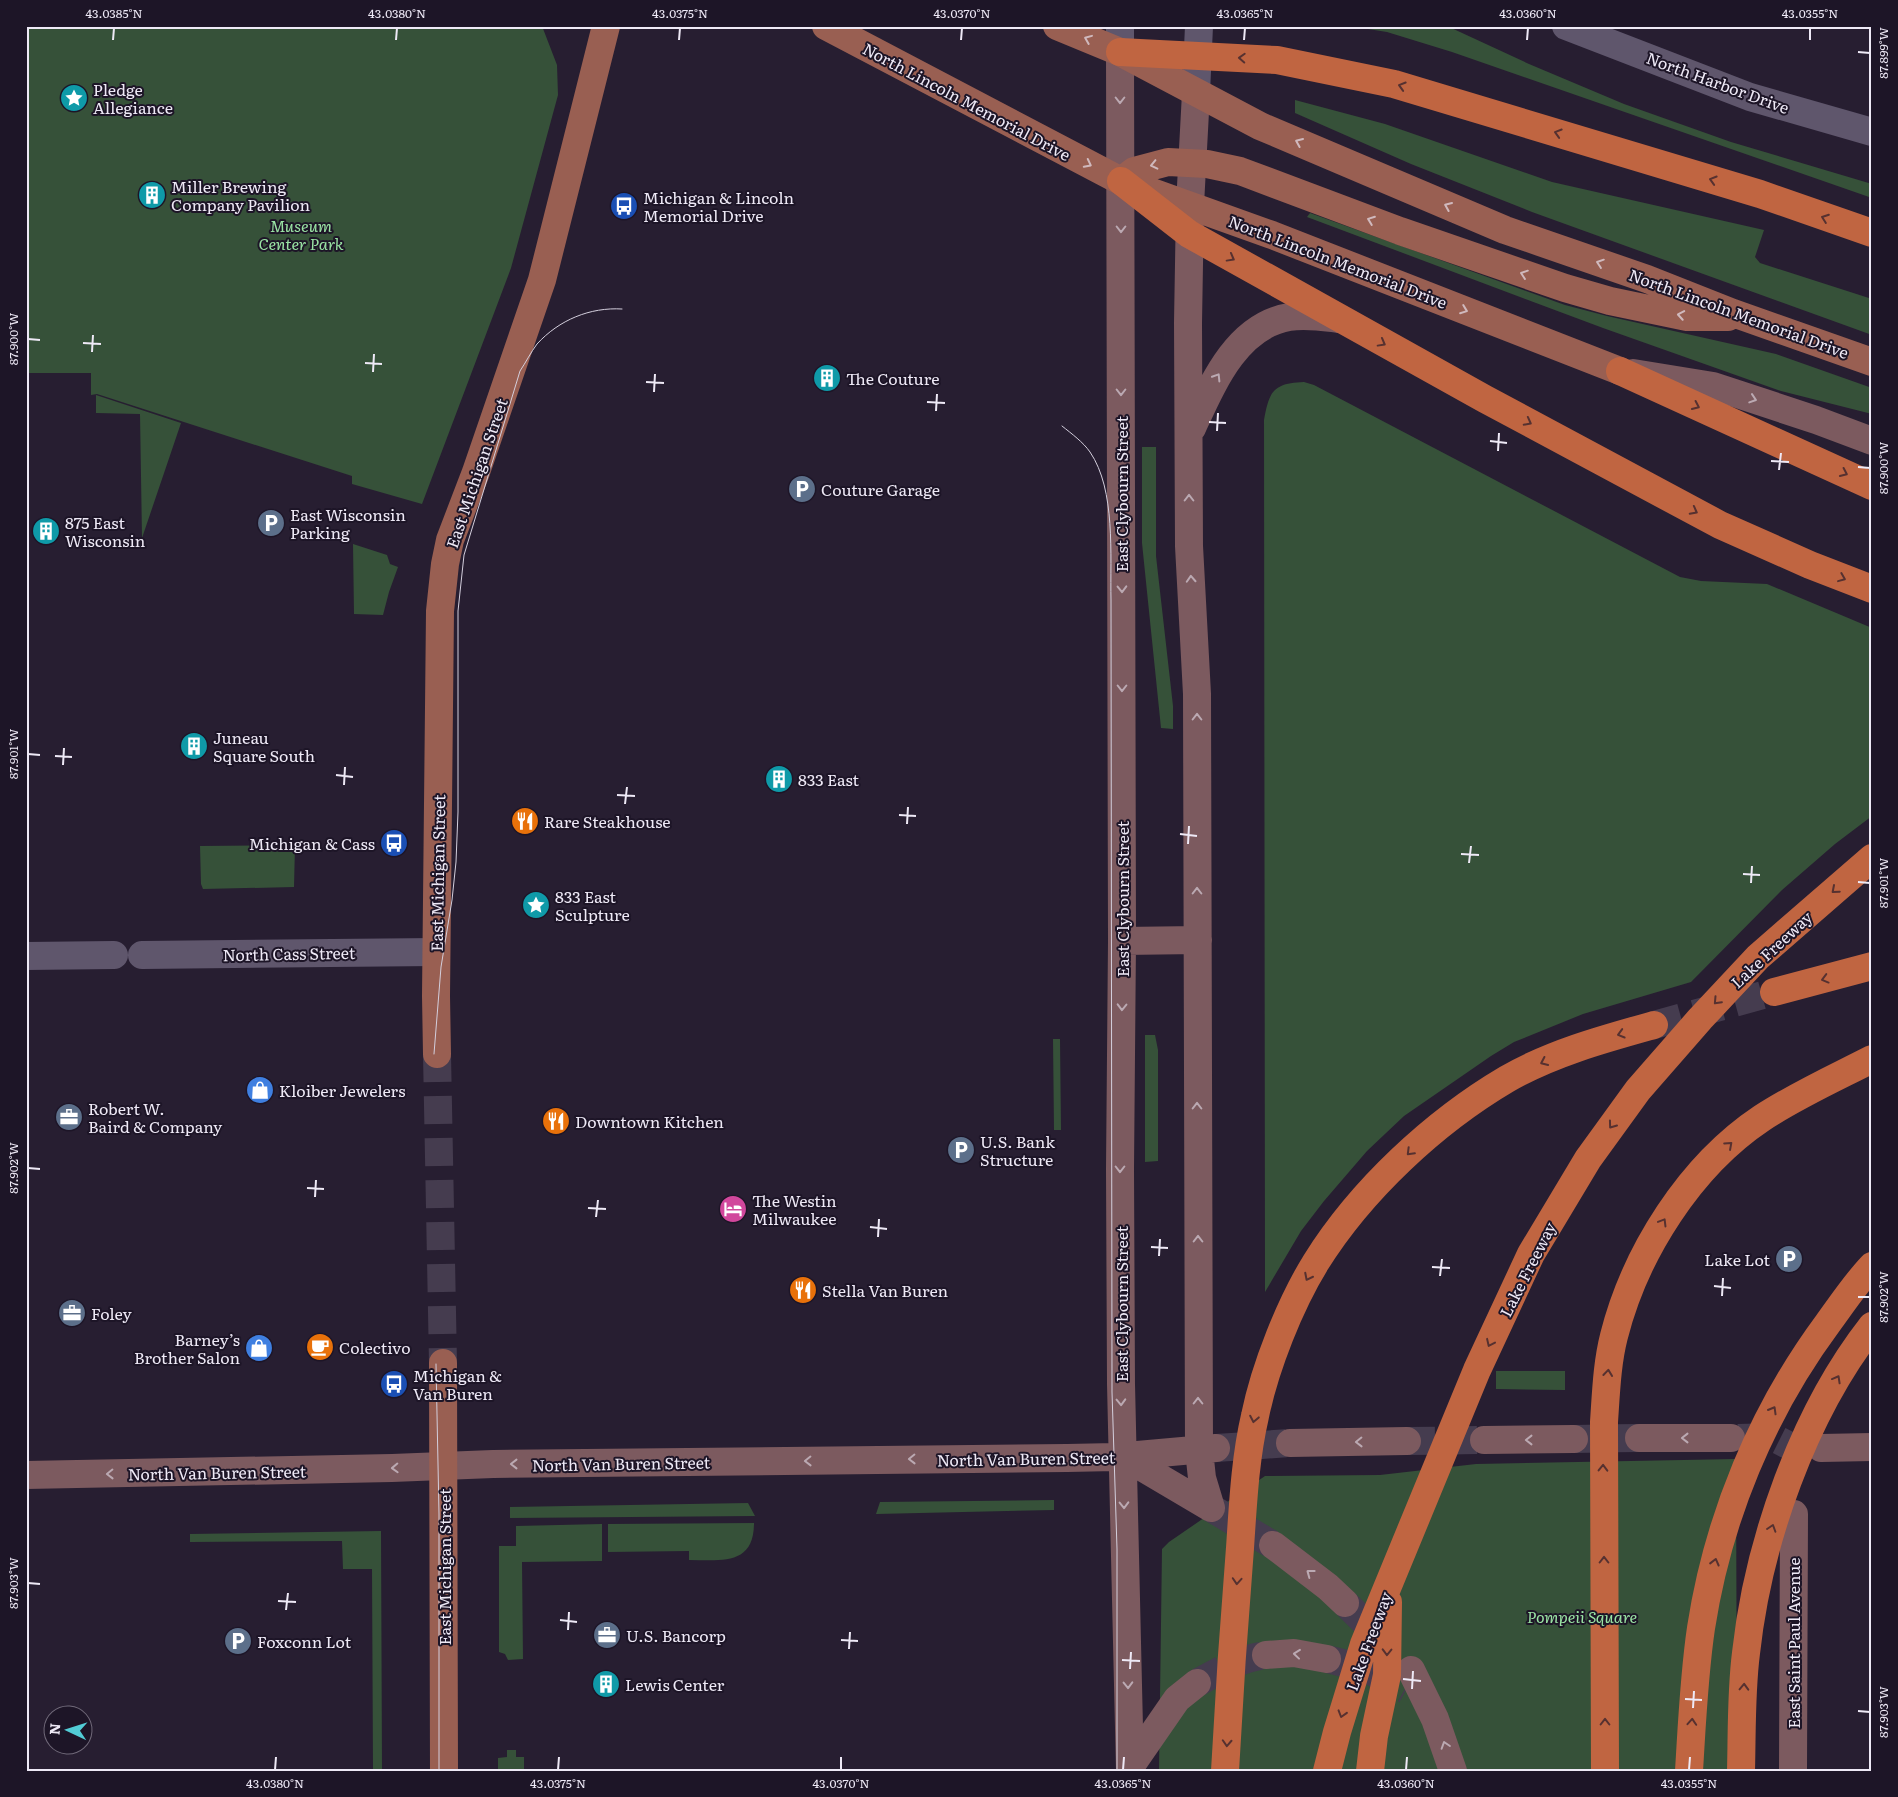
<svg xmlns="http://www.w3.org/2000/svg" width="1898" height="1797" font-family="Literata,serif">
  <rect width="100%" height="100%" fill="#271e31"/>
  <!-- green -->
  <path fill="#365139" d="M26 26H542L557 65 558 95 511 268 422 504 352 484V476L97 394 91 395V373H26Z
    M1349 26H1447L1529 64 1624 104 1731 142 1872 184V198L1452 52 1387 32Z
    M1295 100 1385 124 1552 182 1764 230 1755 257 1760 263 1872 299V335L1532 212 1411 164 1295 113Z
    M1310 213 1565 305 1607 316 1776 354 1872 388V414L1781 391 1603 328 1307 217Z
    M1304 382 1314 385 1680 577 1701 581 1767 584 1872 628V816L1835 844 1782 890 1691 982 1583 1014 1514 1042 1491 1056 1404 1116 1367 1151 1324 1201 1301 1231 1265 1292 1264 420C1269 392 1273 383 1304 382Z
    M96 395 181 423 142 538 140 414 96 413Z
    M1142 447H1156V556L1173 706V729L1161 728 1142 543Z
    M353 544 387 555 390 564 398 567 389 592 383 615 354 614Z
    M295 845 294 887 203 889 201 884 200 846Z
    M1145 1035H1155L1158 1050V1161L1145 1162Z
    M1053 1039H1060L1061 1130H1054Z
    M1496 1371H1565V1390L1496 1389Z
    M1736 1459 1737 1771H1159L1162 1549 1169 1542 1265 1476 1380 1475 1476 1464Z
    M1054 1500V1510L876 1514 880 1502Z
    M748 1503 755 1516 510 1518V1507Z
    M754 1523C754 1566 721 1560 689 1560V1551L608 1552V1524Z
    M602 1524V1561L522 1562 523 1659 508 1660 505 1654 499 1652V1546H516V1526Z
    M381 1531 382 1771H373L372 1569H343L342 1541 190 1542V1534Z
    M507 1750H516V1757H524V1771H498V1758L507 1757Z"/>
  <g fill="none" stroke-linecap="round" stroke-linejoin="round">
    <!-- secondary-tunnel -->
    <path stroke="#453c4f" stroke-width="28" stroke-dasharray="28 14" stroke-linecap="butt" d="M1738 1438 1772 1437 1796 1449 1821 1448
      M1574 1439 1639 1438
      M1407 1441 1484 1440
      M1216 1448 1290 1443
      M1211 1508 1273 1545
      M1345 1603 1386 1643
      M1327 1659 1367 1669 1406 1690
      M1197 1683C1219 1671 1241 1658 1266 1655"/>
    <!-- primary-tunnel -->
    <path stroke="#453c4f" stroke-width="28" stroke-dasharray="28 14" stroke-linecap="butt" d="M437 1054 443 1363"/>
    <!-- highway-tunnel -->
    <path stroke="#453c4f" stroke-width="28" stroke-dasharray="28 14" stroke-linecap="butt" d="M1654 1025 1774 992"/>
    <!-- street -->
    <path stroke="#5f566c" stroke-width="28" d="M1566 26 1750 97 1872 132
      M1120 52V26
      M1196 93 1199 26
      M142 955 436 952
      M26 956 114 955"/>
    <!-- secondary -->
    <path stroke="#7c5a5f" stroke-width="28" d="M1120 52 1122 941 1120 1169 1121 1384 1130 1771
      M1196 93 1190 205 1188 323 1189 546 1197 694 1199 1450 1202 1478 1211 1508
      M1633 373 1713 386 1816 420 1872 441
      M1192 428C1212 385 1236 326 1289 317 1306 314 1323 317 1339 319
      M1122 941 1198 940
      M1639 1438H1731
      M1484 1440 1574 1439
      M1290 1443 1407 1441
      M1821 1448 1872 1447
      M1123 1456 1211 1508
      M26 1475 392 1468 493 1464 1067 1458 1115 1457 1216 1448
      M1273 1545 1328 1587 1345 1603
      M1266 1655 1294 1653 1327 1659
      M1411 1670 1435 1719 1453 1771
      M1130 1767 1177 1699 1197 1683
      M1793 1771 1794 1514"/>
    <!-- primary -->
    <path stroke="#995f52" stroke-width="28" d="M826 26 1121 181 1272 235 1620 371
      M1057 26 1120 52 1260 126 1505 230 1647 279 1733 313 1872 362
      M1121 181 1134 171 1168 162 1207 164 1240 171 1400 231 1565 288 1610 301 1687 317H1728
      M437 1054 436 996 440 611 445 564 450 540 476 472 542 280 606 26
      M443 1363 444 1771"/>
    <!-- highway -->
    <path stroke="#c06541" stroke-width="28" d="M1120 52 1277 60 1394 84 1760 194 1872 233
      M1121 181 1189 234 1485 399 1720 525 1810 565 1872 589
      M1620 371 1872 486
      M1774 992 1872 966
      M1225 1771C1229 1696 1234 1622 1240 1548 1243 1504 1245 1459 1255 1416 1265 1367 1290 1304 1316 1262 1361 1190 1434 1122 1507 1079 1552 1053 1604 1039 1654 1025
      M1327 1771 1337 1732 1364 1644 1477 1370 1531 1254 1588 1159 1638 1090 1700 1019 1758 957 1872 858
      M1370 1771 1374 1736 1387 1675 1388 1602
      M1605 1771 1604 1422C1606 1393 1607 1363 1614 1336 1635 1253 1690 1166 1762 1118 1797 1095 1835 1078 1872 1059
      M1689 1771C1692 1723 1694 1675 1701 1628 1718 1518 1762 1412 1828 1323 1842 1304 1855 1284 1872 1266
      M1741 1771C1742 1732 1741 1692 1746 1653 1758 1543 1803 1414 1872 1326"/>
    <!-- tram -->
    <path stroke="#d4cfdd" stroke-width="1" d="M1062 426C1072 434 1083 442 1090 452 1116 490 1110 556 1111 600L1112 1392 1117 1549V1771
      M434 1054 441 967 452 900 456 862 458 812V611L464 555 520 371C526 362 531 352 537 344 559 320 590 307 622 309
      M436 1364 439 1514V1771"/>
  </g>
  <!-- one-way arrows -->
  <defs><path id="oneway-chevron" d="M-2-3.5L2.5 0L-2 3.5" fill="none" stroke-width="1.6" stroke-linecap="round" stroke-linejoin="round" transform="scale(1.25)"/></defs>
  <g stroke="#d0b9bd">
    <use href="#oneway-chevron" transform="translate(1088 39) rotate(-158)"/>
    <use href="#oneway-chevron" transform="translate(1299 142) rotate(-157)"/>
    <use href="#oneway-chevron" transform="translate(1088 164) rotate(27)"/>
    <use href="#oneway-chevron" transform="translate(1154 165) rotate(167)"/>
    <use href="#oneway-chevron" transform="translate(1448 206) rotate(-157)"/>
    <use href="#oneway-chevron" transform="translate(1371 220) rotate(-159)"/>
    <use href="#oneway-chevron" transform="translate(1600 263) rotate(-161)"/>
    <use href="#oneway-chevron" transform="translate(1524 274) rotate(-161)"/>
    <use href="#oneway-chevron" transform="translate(1464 310) rotate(21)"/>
    <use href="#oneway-chevron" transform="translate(1681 315) rotate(-170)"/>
  </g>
  <g stroke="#563130">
    <use href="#oneway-chevron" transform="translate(1242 58) rotate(-177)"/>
    <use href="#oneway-chevron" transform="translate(1402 86) rotate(-163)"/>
    <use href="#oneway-chevron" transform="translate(1558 133) rotate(-163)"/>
    <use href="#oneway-chevron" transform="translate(1713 180) rotate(-163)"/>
    <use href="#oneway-chevron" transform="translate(1825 218) rotate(-160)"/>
    <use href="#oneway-chevron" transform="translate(1231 258) rotate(29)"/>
    <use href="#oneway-chevron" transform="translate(1382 343) rotate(29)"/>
    <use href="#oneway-chevron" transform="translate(1696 406) rotate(25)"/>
    <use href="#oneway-chevron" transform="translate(1528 422) rotate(28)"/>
    <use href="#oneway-chevron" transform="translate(1844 473) rotate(25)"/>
    <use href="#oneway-chevron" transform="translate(1694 511) rotate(28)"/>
    <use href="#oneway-chevron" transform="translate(1842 578) rotate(22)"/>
    <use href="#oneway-chevron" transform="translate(1835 890) rotate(139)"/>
    <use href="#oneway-chevron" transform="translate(1825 979) rotate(165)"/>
    <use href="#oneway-chevron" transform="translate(1717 1001) rotate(133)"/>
    <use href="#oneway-chevron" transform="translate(1621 1034) rotate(164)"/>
    <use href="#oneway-chevron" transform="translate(1544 1062) rotate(155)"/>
    <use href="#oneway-chevron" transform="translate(1612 1125) rotate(126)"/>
    <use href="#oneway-chevron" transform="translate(1729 1145) rotate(-42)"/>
    <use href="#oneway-chevron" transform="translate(1410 1152) rotate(135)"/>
    <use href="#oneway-chevron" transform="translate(1663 1222) rotate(-59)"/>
    <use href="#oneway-chevron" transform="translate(1308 1277) rotate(117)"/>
    <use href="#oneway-chevron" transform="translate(1490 1343) rotate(115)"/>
    <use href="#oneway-chevron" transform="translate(1608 1373) rotate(-84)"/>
    <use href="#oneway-chevron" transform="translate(1837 1379) rotate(-61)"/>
    <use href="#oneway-chevron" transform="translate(1773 1410) rotate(-60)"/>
    <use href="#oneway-chevron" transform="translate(1254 1419) rotate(101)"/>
    <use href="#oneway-chevron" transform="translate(1603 1468) rotate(-89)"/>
    <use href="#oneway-chevron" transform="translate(1772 1528) rotate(-72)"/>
    <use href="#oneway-chevron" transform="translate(1604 1560) rotate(-90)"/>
    <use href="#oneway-chevron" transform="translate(1715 1562) rotate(-76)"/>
    <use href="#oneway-chevron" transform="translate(1237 1581) rotate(94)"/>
    <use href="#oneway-chevron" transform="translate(1387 1652) rotate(91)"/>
    <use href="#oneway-chevron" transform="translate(1744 1687) rotate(-88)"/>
    <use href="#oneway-chevron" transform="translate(1342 1714) rotate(107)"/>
    <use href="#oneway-chevron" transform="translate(1605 1722) rotate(-90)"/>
    <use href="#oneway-chevron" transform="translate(1692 1722) rotate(-86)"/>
    <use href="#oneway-chevron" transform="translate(1227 1743) rotate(93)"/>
  </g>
  <g stroke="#bba9b2">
    <use href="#oneway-chevron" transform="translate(1120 100) rotate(90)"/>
    <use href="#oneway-chevron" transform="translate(1121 229) rotate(90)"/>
    <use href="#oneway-chevron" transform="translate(1217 377) rotate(-58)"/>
    <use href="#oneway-chevron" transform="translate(1121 392) rotate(90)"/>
    <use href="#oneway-chevron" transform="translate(1753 399) rotate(18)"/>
    <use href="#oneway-chevron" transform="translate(1189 498) rotate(-90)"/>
    <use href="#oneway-chevron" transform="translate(1191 579) rotate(-93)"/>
    <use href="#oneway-chevron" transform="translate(1122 589) rotate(89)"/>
    <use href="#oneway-chevron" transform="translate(1122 688) rotate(90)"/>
    <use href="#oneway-chevron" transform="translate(1197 717) rotate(-90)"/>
    <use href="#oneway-chevron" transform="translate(1197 891) rotate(-90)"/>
    <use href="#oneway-chevron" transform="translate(1122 1007) rotate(91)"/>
    <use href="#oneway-chevron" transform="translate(1197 1106) rotate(-90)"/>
    <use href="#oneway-chevron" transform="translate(1120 1169) rotate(90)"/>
    <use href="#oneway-chevron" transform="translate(1198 1239) rotate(-90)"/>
    <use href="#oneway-chevron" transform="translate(1198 1401) rotate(-90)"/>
    <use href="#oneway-chevron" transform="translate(1121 1402) rotate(88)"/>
    <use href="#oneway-chevron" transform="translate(1685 1438) rotate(180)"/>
    <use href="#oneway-chevron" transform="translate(1529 1440) rotate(180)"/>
    <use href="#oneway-chevron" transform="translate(1359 1442) rotate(179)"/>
    <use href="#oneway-chevron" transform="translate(912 1459) rotate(179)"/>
    <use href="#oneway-chevron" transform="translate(808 1461) rotate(179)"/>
    <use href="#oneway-chevron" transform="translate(514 1464) rotate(180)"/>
    <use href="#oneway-chevron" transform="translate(395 1468) rotate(178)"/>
    <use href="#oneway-chevron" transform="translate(110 1474) rotate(179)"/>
    <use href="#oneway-chevron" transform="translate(1124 1505) rotate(89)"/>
    <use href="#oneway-chevron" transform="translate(1310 1573) rotate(-143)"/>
    <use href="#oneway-chevron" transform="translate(1297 1654) rotate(-174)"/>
    <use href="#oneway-chevron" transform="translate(1128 1685) rotate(89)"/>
    <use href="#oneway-chevron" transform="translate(1445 1745) rotate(-108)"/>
  </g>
  <!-- ticks -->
  <path fill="none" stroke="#eee9f6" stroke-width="2" d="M113 40 114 28M396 40 397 28M679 40 680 28M961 40 962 28M1244 40 1245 28M1527 40 1528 28M1810 40V28M1858 52 1870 53M28 339 40 340M83 343 101 344M92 352 93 335M365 363 382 364M373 372 374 354M646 382 664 383M654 392 655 374M927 402 945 403M936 411 937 394M1209 422 1226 423M1217 431 1218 413M1490 441 1507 443M1498 451 1499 433M1771 461 1789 462M1858 467 1870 468M1779 470 1781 453M28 754 40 755M55 756 72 757M63 765 64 748M336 775 353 777M344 785 345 767M617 795 635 796M625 804 627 787M899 815 916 816M907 824 908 807M1180 834 1197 836M1188 844 1189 826M1461 854 1479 855M1469 863 1471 846M1743 874 1760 875M1858 882 1870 883M1751 883 1752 866M28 1168 40 1169M307 1188 324 1189M315 1197 316 1180M588 1208 606 1209M596 1217 598 1200M870 1227 887 1229M878 1237 879 1219M1151 1247 1168 1248M1159 1256 1160 1239M1432 1267 1450 1268M1440 1276 1442 1259M1714 1286 1731 1288M1722 1296 1723 1278M1858 1297H1870M28 1583 40 1584M278 1601 296 1602M286 1610 288 1593M560 1620 577 1622M568 1630 569 1612M841 1640 858 1641M849 1649 850 1632M1122 1660 1140 1661M1130 1669 1131 1652M1403 1679 1421 1681M1412 1689 1413 1671M1685 1699 1702 1700M1693 1708 1694 1691M1858 1711 1870 1712M275 1770 276 1757M558 1770 559 1757M841 1770V1757M1123 1770 1124 1757M1406 1770 1407 1757M1689 1770 1690 1757"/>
  <!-- icons -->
  <defs>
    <g id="sight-disc" transform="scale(1.4375)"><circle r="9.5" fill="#0f9aa8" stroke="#1d1527"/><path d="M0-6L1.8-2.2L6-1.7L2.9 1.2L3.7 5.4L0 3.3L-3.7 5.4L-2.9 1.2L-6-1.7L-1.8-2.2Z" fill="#fff"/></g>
    <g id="building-disc" transform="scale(1.4375)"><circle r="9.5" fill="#0f9aa8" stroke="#1d1527"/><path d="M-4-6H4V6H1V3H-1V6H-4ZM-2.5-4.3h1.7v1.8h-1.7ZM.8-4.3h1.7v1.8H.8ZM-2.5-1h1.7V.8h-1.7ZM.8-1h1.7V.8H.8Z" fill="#fff"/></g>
    <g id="bus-disc" transform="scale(1.4375)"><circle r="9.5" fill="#1a4fb4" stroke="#1d1527"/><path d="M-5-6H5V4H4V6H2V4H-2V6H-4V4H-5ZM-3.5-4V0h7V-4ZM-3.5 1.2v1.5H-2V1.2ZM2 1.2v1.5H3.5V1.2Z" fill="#fff"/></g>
    <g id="parking-disc" transform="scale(1.4375)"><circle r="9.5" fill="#5c6f8a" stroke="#1d1527"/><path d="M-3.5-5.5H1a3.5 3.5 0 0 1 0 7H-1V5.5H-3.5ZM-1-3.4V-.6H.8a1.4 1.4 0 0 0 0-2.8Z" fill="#fff"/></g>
    <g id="restaurant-disc" transform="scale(1.4375)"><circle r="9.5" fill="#e8710a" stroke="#1d1527"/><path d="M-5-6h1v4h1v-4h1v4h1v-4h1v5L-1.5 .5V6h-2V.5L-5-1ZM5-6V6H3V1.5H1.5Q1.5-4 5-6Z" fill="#fff"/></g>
    <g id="shop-disc" transform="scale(1.4375)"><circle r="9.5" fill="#3f7fe0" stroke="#1d1527"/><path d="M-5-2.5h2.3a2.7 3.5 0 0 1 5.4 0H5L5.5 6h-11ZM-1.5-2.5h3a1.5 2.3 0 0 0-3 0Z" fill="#fff"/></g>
    <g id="office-disc" transform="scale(1.4375)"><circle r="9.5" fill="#5c6f8a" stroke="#1d1527"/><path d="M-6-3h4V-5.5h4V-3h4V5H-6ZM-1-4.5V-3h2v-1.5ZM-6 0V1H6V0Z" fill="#fff"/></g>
    <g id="hotel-disc" transform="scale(1.4375)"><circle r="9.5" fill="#d1479c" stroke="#1d1527"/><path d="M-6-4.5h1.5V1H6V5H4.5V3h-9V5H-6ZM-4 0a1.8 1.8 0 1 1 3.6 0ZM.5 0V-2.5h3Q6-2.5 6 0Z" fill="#fff"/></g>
    <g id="cafe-disc" transform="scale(1.4375)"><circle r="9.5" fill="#e8710a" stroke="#1d1527"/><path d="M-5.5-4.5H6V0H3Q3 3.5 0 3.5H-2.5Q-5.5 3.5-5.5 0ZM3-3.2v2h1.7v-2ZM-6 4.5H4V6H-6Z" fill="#fff"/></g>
  </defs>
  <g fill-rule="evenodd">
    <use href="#sight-disc" x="74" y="98"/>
    <use href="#building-disc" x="152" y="195"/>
    <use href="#bus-disc" x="624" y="206"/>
    <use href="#building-disc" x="827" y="378"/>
    <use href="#parking-disc" x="802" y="489"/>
    <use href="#parking-disc" x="271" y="523"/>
    <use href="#building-disc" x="46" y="531"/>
    <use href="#building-disc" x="194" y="746"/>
    <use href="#building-disc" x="779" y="779"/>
    <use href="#restaurant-disc" x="525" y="821"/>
    <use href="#bus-disc" x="394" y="843"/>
    <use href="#sight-disc" x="536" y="905"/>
    <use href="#shop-disc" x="260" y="1090"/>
    <use href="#office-disc" x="69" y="1117"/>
    <use href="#restaurant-disc" x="556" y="1121"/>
    <use href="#parking-disc" x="961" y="1150"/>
    <use href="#hotel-disc" x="733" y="1209"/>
    <use href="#parking-disc" x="1789" y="1259"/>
    <use href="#restaurant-disc" x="803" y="1290"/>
    <use href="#office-disc" x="72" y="1313"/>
    <use href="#cafe-disc" x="320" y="1347"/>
    <use href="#shop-disc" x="259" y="1348"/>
    <use href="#bus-disc" x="394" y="1384"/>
    <use href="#office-disc" x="607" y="1635"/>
    <use href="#parking-disc" x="238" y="1641"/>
    <use href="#building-disc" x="606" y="1684"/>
  </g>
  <g text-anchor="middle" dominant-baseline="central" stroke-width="4" stroke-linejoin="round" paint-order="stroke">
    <!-- street labels -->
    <g font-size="16" fill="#eee9f6" stroke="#1d1527">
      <text transform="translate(1718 82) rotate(20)">North Harbor Drive</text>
      <text transform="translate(967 101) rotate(28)">North Lincoln Memorial Drive</text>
      <text transform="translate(1338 261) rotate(21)">North Lincoln Memorial Drive</text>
      <text transform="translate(1739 313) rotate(20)">North Lincoln Memorial Drive</text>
      <text transform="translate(476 473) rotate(-71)">East Michigan Street</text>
      <text transform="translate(1121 494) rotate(-90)">East Clybourn Street</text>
      <text transform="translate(437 873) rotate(-89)">East Michigan Street</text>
      <text transform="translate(1122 899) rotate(-90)">East Clybourn Street</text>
      <text transform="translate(1771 949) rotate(-43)">Lake Freeway</text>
      <text transform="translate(289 953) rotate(-1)">North Cass Street</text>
      <text transform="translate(1527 1269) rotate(-63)">Lake Freeway</text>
      <text transform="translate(1121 1304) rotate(-90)">East Clybourn Street</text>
      <text transform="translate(1026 1458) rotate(-1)">North Van Buren Street</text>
      <text transform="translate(621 1463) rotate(-1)">North Van Buren Street</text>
      <text transform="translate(217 1472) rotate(-1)">North Van Buren Street</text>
      <text transform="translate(444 1567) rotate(-90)">East Michigan Street</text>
      <text transform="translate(1368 1641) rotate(-70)">Lake Freeway</text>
      <text transform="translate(1793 1643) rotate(-90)">East Saint Paul Avenue</text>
    </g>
    <!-- poi labels -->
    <g font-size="16" fill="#eee9f6" stroke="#1d1527" text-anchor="start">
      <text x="93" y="89">Pledge<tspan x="93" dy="18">Allegiance</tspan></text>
      <text x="171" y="186">Miller Brewing<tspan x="171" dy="18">Company Pavilion</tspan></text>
      <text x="643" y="197">Michigan &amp; Lincoln<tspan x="643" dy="18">Memorial Drive</tspan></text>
      <text x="846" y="378">The Couture</text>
      <text x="821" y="489">Couture Garage</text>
      <text x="290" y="514">East Wisconsin<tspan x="290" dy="18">Parking</tspan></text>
      <text x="65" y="522">875 East<tspan x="65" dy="18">Wisconsin</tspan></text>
      <text x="213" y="737">Juneau<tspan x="213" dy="18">Square South</tspan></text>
      <text x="798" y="779">833 East</text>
      <text x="544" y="821">Rare Steakhouse</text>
      <text x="375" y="843" text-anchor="end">Michigan &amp; Cass</text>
      <text x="555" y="896">833 East<tspan x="555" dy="18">Sculpture</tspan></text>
      <text x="279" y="1090">Kloiber Jewelers</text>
      <text x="88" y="1108">Robert W.<tspan x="88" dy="18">Baird &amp; Company</tspan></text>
      <text x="575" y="1121">Downtown Kitchen</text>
      <text x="980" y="1141">U.S. Bank<tspan x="980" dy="18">Structure</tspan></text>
      <text x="752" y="1200">The Westin<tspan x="752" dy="18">Milwaukee</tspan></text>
      <text x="1770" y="1259" text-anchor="end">Lake Lot</text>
      <text x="822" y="1290">Stella Van Buren</text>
      <text x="91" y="1313">Foley</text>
      <text x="240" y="1339" text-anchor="end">Barney’s<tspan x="240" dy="18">Brother Salon</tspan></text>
      <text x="339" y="1347">Colectivo</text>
      <text x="413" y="1375">Michigan &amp;<tspan x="413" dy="18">Van Buren</tspan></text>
      <text x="626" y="1635">U.S. Bancorp</text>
      <text x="257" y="1641">Foxconn Lot</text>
      <text x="625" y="1684">Lewis Center</text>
    </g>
    <!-- park labels -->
    <g font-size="16" font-style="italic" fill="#9ae4a4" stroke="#1d1527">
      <text x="301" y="225">Museum<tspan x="301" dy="18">Center Park</tspan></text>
      <text x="1582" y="1616">Pompeii Square</text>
    </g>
  </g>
  <!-- border -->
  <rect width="1898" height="1797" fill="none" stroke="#1d1527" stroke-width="55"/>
  <!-- north arrow -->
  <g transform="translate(68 1730) rotate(274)"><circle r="24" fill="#1d1527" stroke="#716a7a"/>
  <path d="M0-4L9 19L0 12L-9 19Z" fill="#52ccd6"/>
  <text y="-8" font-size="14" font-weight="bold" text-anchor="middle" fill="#eee9f6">N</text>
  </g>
  <rect x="28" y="28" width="1842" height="1742" fill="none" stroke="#eee9f6" stroke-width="2"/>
  <g font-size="12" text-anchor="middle" fill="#eee9f6">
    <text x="114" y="18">43.0385°N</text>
    <text x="397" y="18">43.0380°N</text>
    <text x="680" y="18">43.0375°N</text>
    <text x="962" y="18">43.0370°N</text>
    <text x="1245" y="18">43.0365°N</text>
    <text x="1528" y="18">43.0360°N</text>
    <text x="1810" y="18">43.0355°N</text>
    <text transform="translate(1884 53) rotate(-90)" y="4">87.899°W</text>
    <text transform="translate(14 339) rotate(-90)" y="4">87.900°W</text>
    <text transform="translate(1884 468) rotate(-90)" y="4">87.900°W</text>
    <text transform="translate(14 754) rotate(-90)" y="4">87.901°W</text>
    <text transform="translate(1884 883) rotate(-90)" y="4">87.901°W</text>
    <text transform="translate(14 1168) rotate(-90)" y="4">87.902°W</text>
    <text transform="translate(1884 1297) rotate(-90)" y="4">87.902°W</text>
    <text transform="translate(14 1583) rotate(-90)" y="4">87.903°W</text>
    <text transform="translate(1884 1712) rotate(-90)" y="4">87.903°W</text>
    <text x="275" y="1788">43.0380°N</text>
    <text x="558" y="1788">43.0375°N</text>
    <text x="841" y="1788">43.0370°N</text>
    <text x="1123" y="1788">43.0365°N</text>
    <text x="1406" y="1788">43.0360°N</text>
    <text x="1689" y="1788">43.0355°N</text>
  </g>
</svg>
